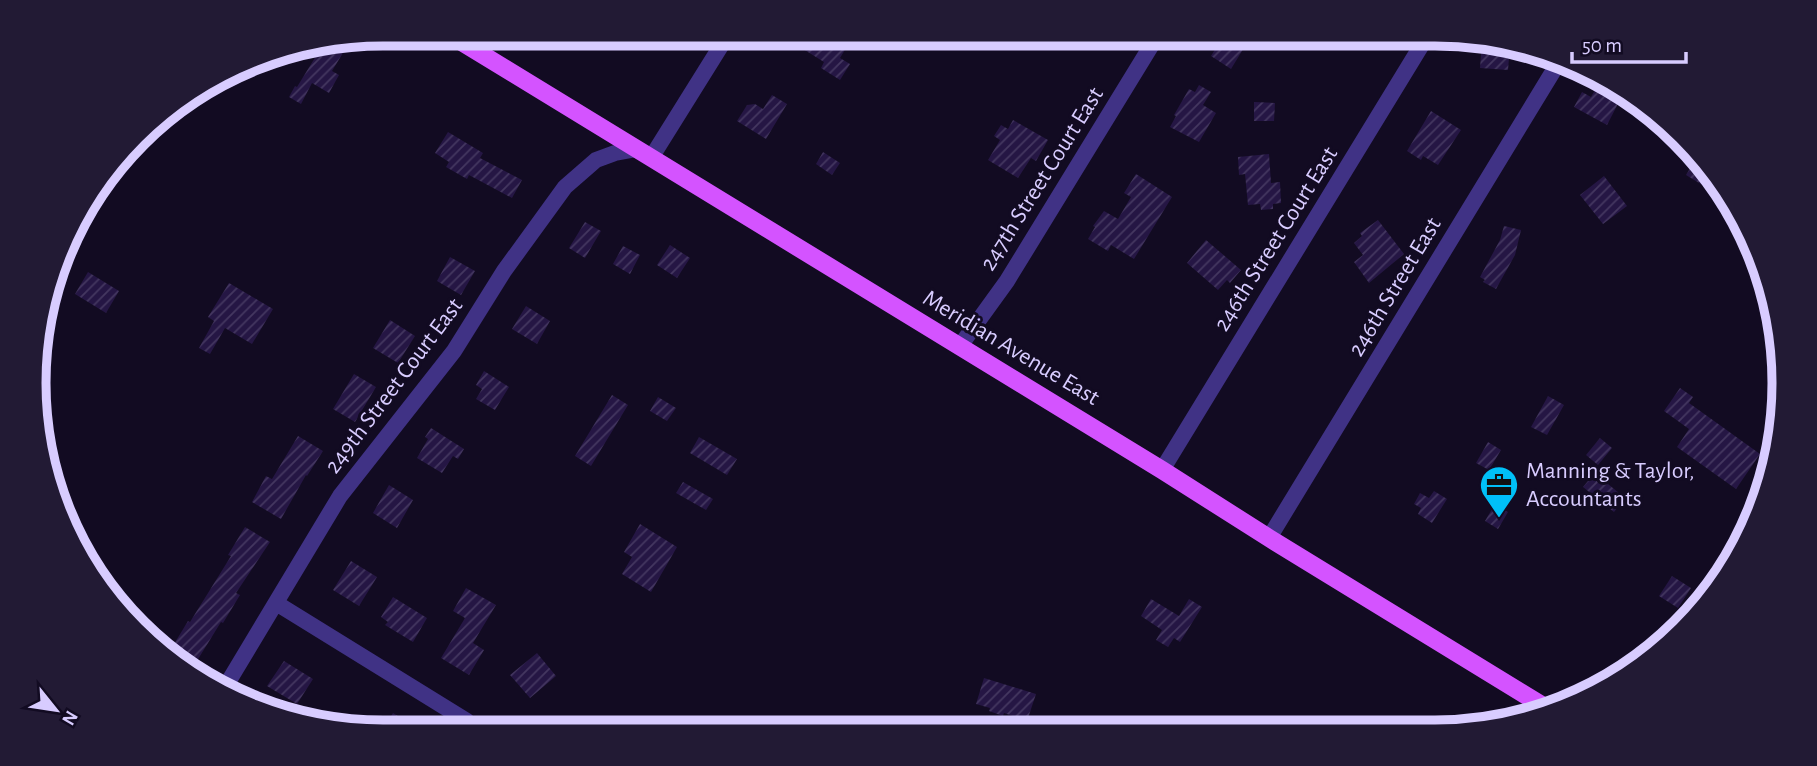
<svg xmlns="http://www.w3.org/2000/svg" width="1817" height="766" font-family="'Alegreya Sans',sans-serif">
  <defs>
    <pattern id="building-hatch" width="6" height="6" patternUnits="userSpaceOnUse" patternTransform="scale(1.75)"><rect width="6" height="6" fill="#251644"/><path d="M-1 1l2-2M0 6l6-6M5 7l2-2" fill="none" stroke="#443760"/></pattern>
  </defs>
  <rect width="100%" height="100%" fill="#120b22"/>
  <!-- building -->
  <path fill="url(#building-hatch)" d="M813 33H844L852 38 840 58 850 64 840 80 821 68 824 62 803 49Z
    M1225 33H1253L1231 69 1211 56Z
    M352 38 332 71 339 75 329 93 312 83 301 104 289 97 295 86 297 87 324 43Z
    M1482 41 1510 46 1508 70 1480 68Z
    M1599 83 1622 96 1607 125 1574 107 1582 92 1591 97Z
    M1199 85 1211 92 1203 105 1216 113 1199 142 1170 127 1176 116 1174 115 1189 89 1195 92Z
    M772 95 787 104 766 139 737 121 747 105 755 104 763 109Z
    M1254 102 1275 103 1274 121H1254Z
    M1431 111 1461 130 1438 165 1423 156 1421 160 1407 151Z
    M1013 120 1048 140 1036 161 1031 158 1018 178 988 160 1000 140 994 136 1001 125 1008 129Z
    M448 132 483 153 480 158 522 180 512 198 469 175 467 179 446 167 449 162 435 153Z
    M823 152 840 163 832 175 816 164Z
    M1269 154 1271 183 1280 182 1281 203 1273 204V209L1261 210 1260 204 1248 205 1245 174 1239 175 1238 157Z
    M1695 160 1723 196 1722 197 1686 175Z
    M1136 174 1172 197 1134 259 1111 245 1108 251 1088 239 1095 227 1093 226 1104 211 1118 219 1131 197 1124 193Z
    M1604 176 1627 206 1603 224 1580 195Z
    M1378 220 1404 254 1369 283 1354 262 1363 255 1354 243 1362 236 1360 233Z
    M585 222 601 231 585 258 569 248Z
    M1504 226 1521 230 1515 255 1496 289 1483 282 1485 280 1480 277 1500 240Z
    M1206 240 1241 270 1230 283 1227 280 1218 290 1187 263Z
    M670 245 690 258 677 278 657 265Z
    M623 246 640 255 630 274 613 264Z
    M450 257 475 271 461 295 437 281Z
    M88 272 119 291 106 313 75 294Z
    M229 283 273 309 252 344 225 328 210 354 199 348 214 321 208 317Z
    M526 306 550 321 537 344 512 329Z
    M390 320 415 336 398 363 373 348Z
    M484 371 509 387 495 410 476 399 482 389 476 385Z
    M354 374 376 387 355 422 333 409Z
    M1680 388 1693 397 1689 403 1760 454 1736 489 1677 447 1689 429 1664 411Z
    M612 395 628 405 591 466 575 456Z
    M1548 396 1564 405 1547 435 1531 427Z
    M658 397 676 408 667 421 650 411Z
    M431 428 464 449 458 459 453 456 442 473 417 458 428 439 425 437Z
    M298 436 323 451 307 476 306 475 281 519 252 502 266 476 272 479Z
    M699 437 737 459 727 475 690 453Z
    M1600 438 1612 448 1598 465 1586 455Z
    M1488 442 1501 450 1489 470 1476 463Z
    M1598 469 1611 480 1608 484 1625 498 1614 512 1583 487Z
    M683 482 713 499 706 510 676 493Z
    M389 485 413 500 397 528 373 513Z
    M1434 491 1447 499 1432 523 1418 514 1421 508 1414 504 1420 493 1429 498Z
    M1495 504 1508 512 1498 529 1485 521Z
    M640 524 677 547 651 592 622 574 632 557 624 552Z
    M245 527 270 542 236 593 240 595 223 623 221 622 195 664 171 649 188 621 190 622 231 556 228 555Z
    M351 561 377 577 359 606 333 590Z
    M1672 576 1691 588 1678 608 1659 596Z
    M466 588 496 605 473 643 484 650 469 675 441 658 465 618 453 611Z
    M393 597 427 618 413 642 385 625 388 622 381 617Z
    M1151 599 1179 616 1189 599 1202 607 1180 642 1174 638 1168 647 1156 640 1162 630 1141 616Z
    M537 653 556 676 530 698 510 675Z
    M284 661 313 679 297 704 267 686Z
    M984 678 1036 694 1027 721 1004 713 1003 716 989 711 990 708 976 704Z
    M393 713 425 733 381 732Z"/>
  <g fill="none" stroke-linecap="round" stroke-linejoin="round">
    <!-- minor -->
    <path stroke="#403285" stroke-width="16" d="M651 158 729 33
      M960 346 1007 281 1159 33
      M1162 470 1429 33
      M1269 538 1560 60
      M276 603 467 721 461 733
      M224 689 340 496 454 351 504 271 565 187 596 160 615 153 637 149"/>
    <!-- major -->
    <path stroke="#d453ff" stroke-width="18" d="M447 33 1162 470 1269 538 1548 709"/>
  </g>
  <!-- icons -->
  <defs>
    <g id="office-pin" transform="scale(2.0125)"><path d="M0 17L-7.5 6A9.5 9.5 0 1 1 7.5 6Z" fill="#00c0f7" stroke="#120b22"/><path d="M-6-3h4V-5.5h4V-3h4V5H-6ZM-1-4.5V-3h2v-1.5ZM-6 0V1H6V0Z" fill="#111"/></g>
  </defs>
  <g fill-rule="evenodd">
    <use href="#office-pin" x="1499" y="485"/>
  </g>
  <g text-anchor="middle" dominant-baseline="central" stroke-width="6" stroke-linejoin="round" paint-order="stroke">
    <!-- street labels -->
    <g font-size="24" fill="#d8ccff" stroke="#120b22">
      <text transform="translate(1042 179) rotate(-58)">247th Street Court East</text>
      <text transform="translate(1276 239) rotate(-58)">246th Street Court East</text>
      <text transform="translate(1395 287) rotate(-59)">246th Street East</text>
      <text transform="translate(1011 348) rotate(31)">Meridian Avenue East</text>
      <text transform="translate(394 386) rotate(-53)">249th Street Court East</text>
    </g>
    <!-- poi labels -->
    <g font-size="24" fill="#d8ccff" stroke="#120b22" text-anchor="start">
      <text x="1526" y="471">Manning &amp; Taylor,<tspan x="1526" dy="28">Accountants</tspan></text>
    </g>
  </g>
  <!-- crop -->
  <path d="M0 0H1817V766H0ZM383 46H1435A337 337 0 0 1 1772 383V383A337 337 0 0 1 1435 720H383A337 337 0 0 1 46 383V383A337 337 0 0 1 383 46Z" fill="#221a34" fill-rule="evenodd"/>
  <path fill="none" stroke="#d8ccff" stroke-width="9" d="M383 46H1435A337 337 0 0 1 1772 383V383A337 337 0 0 1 1435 720H383A337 337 0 0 1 46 383V383A337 337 0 0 1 383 46Z"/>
  <!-- north arrow -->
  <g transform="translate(56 710) rotate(120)" stroke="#120b22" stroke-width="5" paint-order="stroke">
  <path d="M0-5L12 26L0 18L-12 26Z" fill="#d8ccff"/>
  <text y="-10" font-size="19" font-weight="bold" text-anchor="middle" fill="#d8ccff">N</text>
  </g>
  <!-- scale -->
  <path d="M1572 52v10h114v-10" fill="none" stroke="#d8ccff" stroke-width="3.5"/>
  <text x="1582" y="52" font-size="21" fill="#d8ccff" stroke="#120b22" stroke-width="5" paint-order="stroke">50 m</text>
</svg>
